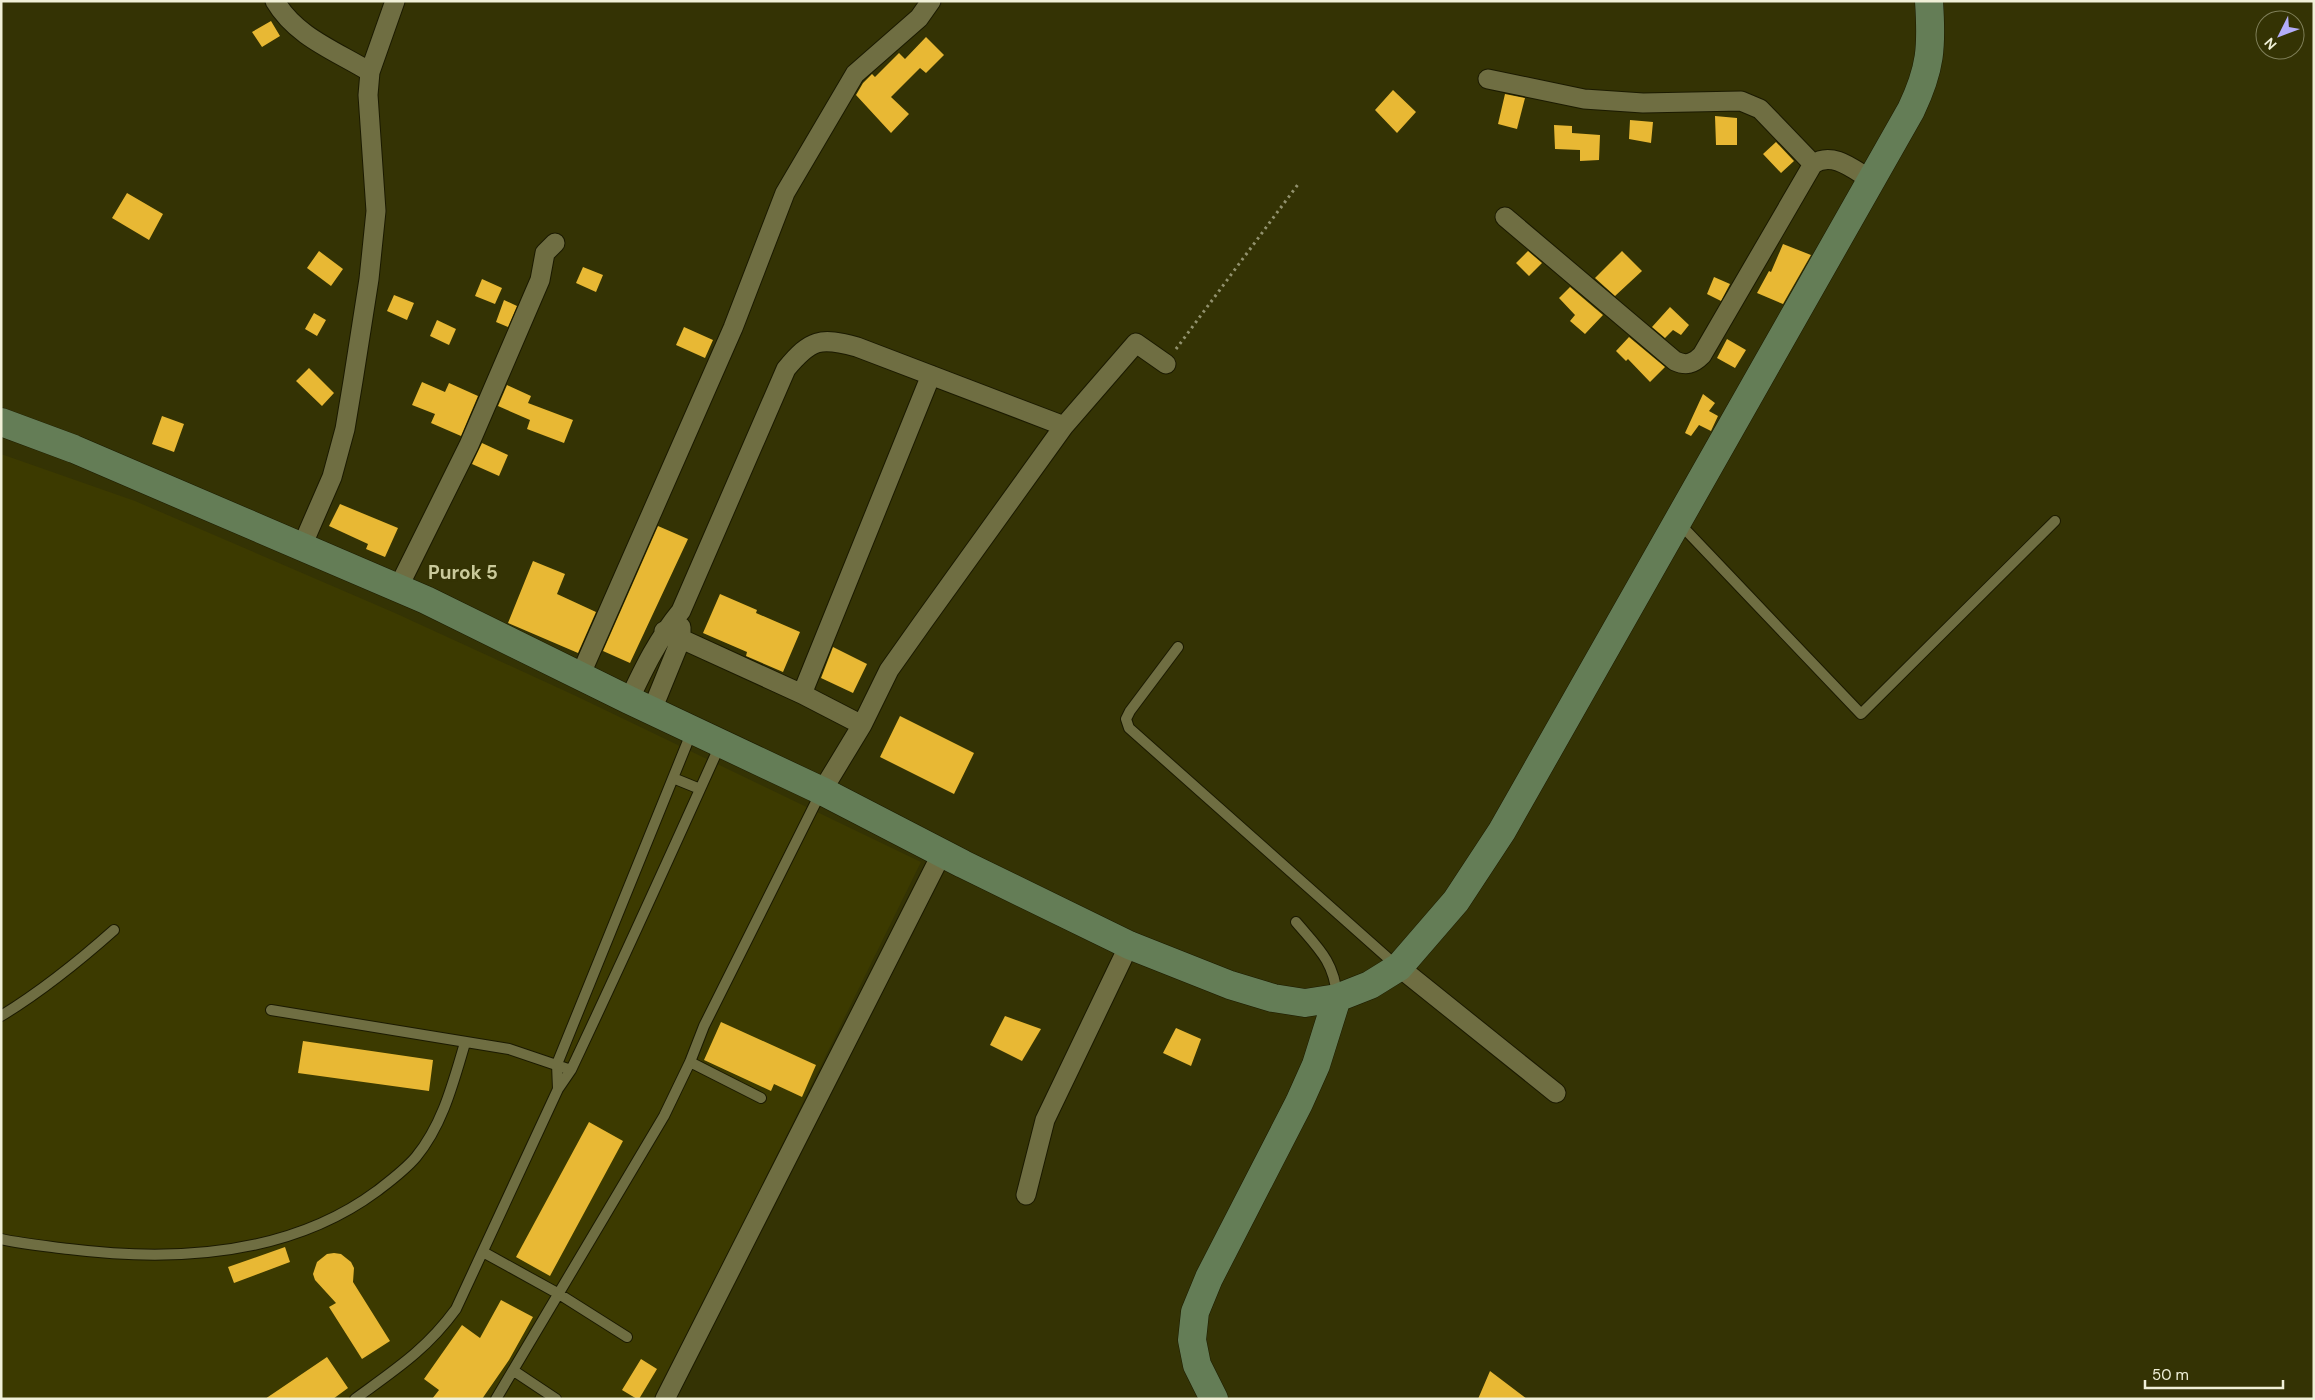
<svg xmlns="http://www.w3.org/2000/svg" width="2315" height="1400" font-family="'DM Sans',sans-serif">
  <rect width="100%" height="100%" fill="#343304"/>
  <!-- built -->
  <path fill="#3c3a00" d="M1 454 135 501 395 613 576 696 921 862 657 1399H1Z"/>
  <!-- building -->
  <path fill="#e8b834" d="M271 21 280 36 262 47 252 32Z
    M926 37 944 55 926 73 920 68 891 97 909 114 891 133 856 95 863 83 872 74 875 77 899 53 905 59Z
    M1393 90 1416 112 1397 133 1375 110Z
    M1505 94 1525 98 1517 129 1498 124Z
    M1715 116 1737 118V145H1716Z
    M1630 120 1653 122 1651 143 1629 139Z
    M1554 125 1572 126V133L1600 135 1599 160 1580 161V150L1555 149Z
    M1776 142 1794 161 1781 173 1763 154Z
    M127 193 163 214 149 240 112 218Z
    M1783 244 1811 255 1783 304 1757 293 1769 271 1771 272Z
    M319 251 343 269 331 286 307 268Z
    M1528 251 1542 263 1529 276 1516 263Z
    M1622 251 1642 271 1615 296 1595 278Z
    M583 267 603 275 596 292 576 283Z
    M1714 277 1730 284 1721 301 1707 294Z
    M482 279 502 288 495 304 475 296Z
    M1570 287 1603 315 1585 334 1570 321 1575 315 1559 298Z
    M394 295 414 303 407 320 387 311Z
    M504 300 517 306 508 327 496 322Z
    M1670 307 1689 325 1681 335 1673 330 1665 338 1652 327Z
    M314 313 326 320 317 336 305 329Z
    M437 320 456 329 449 345 430 336Z
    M684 327 713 340 705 358 676 345Z
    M1629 337 1665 367 1650 382 1628 359 1626 361 1616 351Z
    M1727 339 1746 350 1735 368 1717 358Z
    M309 368 334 393 322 406 296 381Z
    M422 382 445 392 449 383 478 396 461 436 431 423 435 414 412 405Z
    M507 385 531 396 528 403 573 420 564 443 527 429 530 420 498 406Z
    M1703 394 1715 403 1709 411 1718 416 1711 431 1699 425 1691 436 1685 433Z
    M162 416 184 424 174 452 152 444Z
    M482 443 508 455 499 476 472 464Z
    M340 504 398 528 385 557 366 549 368 544 329 526Z
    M658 526 688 539 630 663 603 651Z
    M533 561 565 574 557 594 596 612 578 653 508 623Z
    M720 594 757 610 756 613 800 632 783 672 746 656 747 652 703 633Z
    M833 647 867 664 853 693 821 678Z
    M900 716 974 753 954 794 880 757Z
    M1005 1016 1041 1029 1022 1061 990 1045Z
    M721 1022 816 1065 802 1097 774 1084 771 1091 704 1060Z
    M1176 1028 1201 1039 1191 1066 1163 1053Z
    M303 1041 433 1060 429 1091 298 1073Z
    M589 1122 623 1141 550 1276 516 1257Z
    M285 1247 290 1262 234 1283 228 1267Z
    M334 1253 341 1254 351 1262 354 1268 353 1282 390 1341 362 1359 329 1307 336 1303 315 1280 313 1274 317 1262 327 1254Z
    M501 1300 533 1317 509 1360 482 1399H432L439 1390 424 1379 462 1325 480 1338Z
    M327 1357 348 1388 333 1399H265Z
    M641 1359 657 1369 639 1399H637L622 1390Z
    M1490 1371 1527 1399H1478Z"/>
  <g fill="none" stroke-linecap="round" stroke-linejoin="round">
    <!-- lane casing -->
    <g stroke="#1b1a00" stroke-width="12">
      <path id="lane" d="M1679 523 1861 714 2055 521
        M1178 647 1130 711 1126 719 1129 728 1398 967
        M673 778 700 789
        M1296 922C1318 948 1334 961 1337 996
        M271 1010 509 1049 571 1070
        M1 1016C42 991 78 962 114 930
        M690 1062 761 1098
        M558 1089 557 1064 692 731
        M1 1239C23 1244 46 1246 69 1249 173 1262 288 1257 377 1191 390 1181 405 1170 416 1157 443 1124 453 1083 465 1043
        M483 1252 559 1294 627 1337
        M514 1371 556 1399
        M355 1399C396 1369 426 1350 456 1309L558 1089 571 1070C622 962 671 854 720 745
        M496 1399 664 1116 690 1062 704 1026 821 792"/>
    </g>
    <!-- street casing -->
    <g stroke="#1b1a00" stroke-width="21">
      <path id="street" d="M275 1C296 37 336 51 370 72
        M1488 79 1584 99 1643 103 1741 101 1760 109 1813 164
        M1505 217 1675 361C1686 366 1693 364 1702 355L1813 164C1833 151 1853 169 1871 180
        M302 546 332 477 345 429 353 381 369 279 376 211 368 95 370 72 395 1
        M398 588 469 445 540 280 545 253 555 243
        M664 631 802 694 862 725
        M580 676 733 328 785 193 855 74 919 18 931 1
        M802 694 931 375
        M629 700C644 668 658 639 681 611L786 369C811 339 820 337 857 347L1064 426
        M652 710 681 639V627
        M822 791 862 725 889 670 923 622 1064 426 1136 343 1166 364
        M1399 967 1556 1093
        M1026 1195 1045 1120 1129 945
        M665 1399 942 853"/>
    </g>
    <!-- secondary casing -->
    <g stroke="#1b1a00" stroke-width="29">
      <path id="secondary" d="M1 422 74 449 426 600 629 700 822 791 963 864 1129 945 1230 985 1273 998 1305 1003 1337 998 1370 985 1399 967 1456 901 1502 831 1911 110C1931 68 1932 47 1929 1
        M1214 1399 1197 1365 1192 1340 1195 1312 1209 1278 1299 1103 1316 1065 1337 998"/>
    </g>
    <!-- path -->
    <path stroke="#92926e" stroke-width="3" stroke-dasharray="2.5 4" stroke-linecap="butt" d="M1176 349 1299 183"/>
    <!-- lane -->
    <use href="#lane" stroke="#6f6e42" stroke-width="10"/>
    <!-- street -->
    <use href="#street" stroke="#6f6e42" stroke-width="19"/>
    <!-- secondary -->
    <use href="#secondary" stroke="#647d56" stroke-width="28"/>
  </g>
  <g text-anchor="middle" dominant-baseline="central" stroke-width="5" stroke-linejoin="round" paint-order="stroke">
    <!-- neighbourhood labels -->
    <g font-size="19" font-weight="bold" fill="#caca9b" stroke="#343304">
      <text x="463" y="572">Purok 5</text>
    </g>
  </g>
  <!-- border -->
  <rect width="2315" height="1400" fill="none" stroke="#f0f0d8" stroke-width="5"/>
  <!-- north arrow -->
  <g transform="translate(2280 35) rotate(228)"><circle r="24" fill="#343304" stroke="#7f7f59"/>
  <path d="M0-4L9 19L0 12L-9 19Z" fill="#b3adf9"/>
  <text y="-8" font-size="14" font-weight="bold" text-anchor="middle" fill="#f0f0d8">N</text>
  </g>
  <!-- scale -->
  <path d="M2145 1380v8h138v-8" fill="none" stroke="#f0f0d8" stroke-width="2.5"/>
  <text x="2152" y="1380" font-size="15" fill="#f0f0d8" stroke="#343304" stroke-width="4" paint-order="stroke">50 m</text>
</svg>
